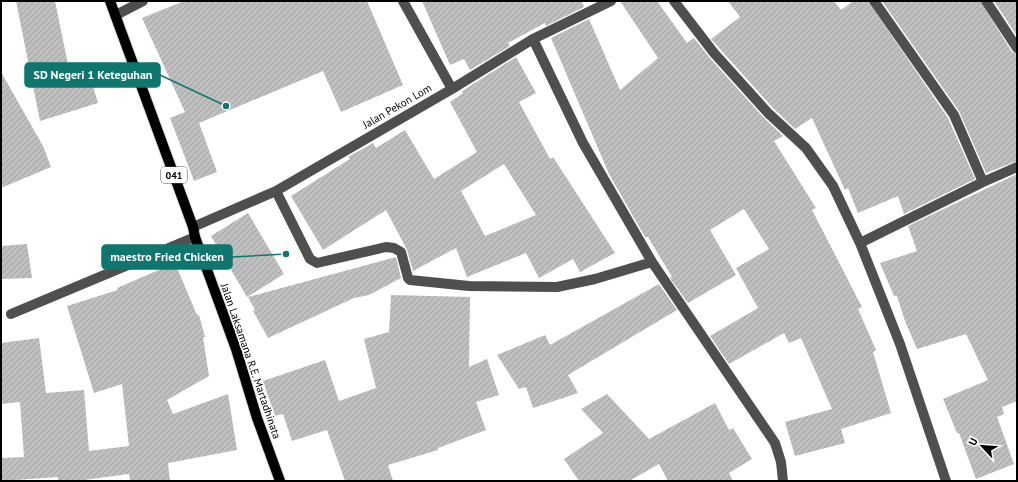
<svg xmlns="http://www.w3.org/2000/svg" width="1018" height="482" font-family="'PT Sans',sans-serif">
  <defs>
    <pattern id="building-hatch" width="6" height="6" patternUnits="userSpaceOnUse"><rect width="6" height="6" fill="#bfbfbf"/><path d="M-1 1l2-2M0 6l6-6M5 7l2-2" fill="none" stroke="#a2a2a2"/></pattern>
  </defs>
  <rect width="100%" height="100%" fill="#fff"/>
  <!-- building -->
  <path fill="url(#building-hatch)" fill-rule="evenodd" d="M16 1H55L71 79 89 73 98 103 40 121Z
    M184 1H367L403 85 341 112 323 71 199 123 217 172 194 181 170 118 185 112 142 18Z
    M422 1H584L582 2 584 7 546 26 545 23 508 43 510 46 470 70 464 59 450 65Z
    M620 1H657L687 43 694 38 709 57 763 117 783 136 774 141 816 208 812 210 862 307 858 309 876 350 873 352 891 413 841 429 845 443 795 456 785 422 832 409 801 338 789 343 784 333 729 364 710 336 758 308 736 268 769 249 744 209 710 230 736 275 688 303 670 278 672 277 648 237H645L609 174 551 38 589 19 620 90 658 58Z
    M728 1H834L841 10 853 1H868L948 118 975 179 904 214 898 196 858 213 848 188 845 190 812 118 795 129 773 108 711 39 740 17Z
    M882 1H980L1012 52 1017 54V161L986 173 959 111Z
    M994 1H1017V36Z
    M516 57 536 93 519 102 550 159 553 157 615 253 580 272 573 259 539 278 526 253 467 277 456 248 413 271 407 250 386 210 323 250 291 196 350 159 348 157 373 143 376 148 405 130 434 179 477 152 450 102 463 93 462 91ZM504 164 536 215 485 236 461 191Z
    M1 72 43 146 51 167 1 188Z
    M1017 174V401L1002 407 1004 414 997 417 1014 464 976 479 959 433H957L943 399 988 380 966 334 917 349 905 321 897 296H894L880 263 917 251 908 226Z
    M248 213 284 274 247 297 211 236Z
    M27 244 32 278 1 279V246Z
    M396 257 401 278 369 295 354 298 268 338 253 311 255 310 248 297Z
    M175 263 197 315H199L205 337H203L209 376 167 400 173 414 228 394 237 450 168 463 170 481H130L129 474 76 481H58V477L2 481 1 458 24 457 20 402 1 404V343L39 338 46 393 84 390 89 451 129 446 122 384 94 393 67 306 118 290 117 288Z
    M659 284 677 310 568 375 578 393 533 408 526 387 519 389 497 355 545 335 550 345Z
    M391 295 470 297 469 367 487 359 499 395 476 402 486 430 438 448V450L388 465 393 481H345L327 430 292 441 283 414 275 416 263 381 325 360 339 401 376 388 364 339 389 332Z
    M607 394 649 439 715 403 729 430 733 428 752 459 729 473 733 481H668L659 464 629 481H579L564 459 603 433 581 409Z"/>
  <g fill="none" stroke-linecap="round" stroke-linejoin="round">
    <!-- major casing -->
    <g stroke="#dbdbdb" stroke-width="12">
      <path id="major" d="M110 1 193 227 195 237 236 349 257 418 280 481"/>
    </g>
    <!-- minor -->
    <path stroke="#4f4f4f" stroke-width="10" d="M403 1 452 89
      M674 1 714 53 768 113 806 148 833 186 860 243 900 344 946 481
      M874 1 954 115 983 182
      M986 1 1017 48
      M116 15 143 1
      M533 39 583 143 652 262 775 443 781 462 783 481
      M276 191 310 259 317 263 386 247 394 248 401 252 408 278 410 280 469 286 557 287 595 279 652 262
      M193 227 276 191 452 89 533 39 611 1
      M860 243 983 182 1017 167
      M11 314 195 237"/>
    <!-- major -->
    <use href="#major" stroke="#000" stroke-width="10"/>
  </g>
  <g text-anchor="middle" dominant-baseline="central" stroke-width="3" stroke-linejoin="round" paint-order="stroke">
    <!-- shield labels -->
    <rect fill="#fff" stroke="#4c4c4c" stroke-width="1" x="161" y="167" width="26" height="16" rx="3"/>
    <g font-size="10" font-weight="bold" fill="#000">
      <text x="174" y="175">041</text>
    </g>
    <!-- street labels -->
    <g font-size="11" fill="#000" stroke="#fff">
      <text transform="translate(397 106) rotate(-30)">Jalan Pekon Lom</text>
      <text transform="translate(251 361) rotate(71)">Jalan Laksamana R.E. Martadhinata</text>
    </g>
  </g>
  <!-- callouts -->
  <path fill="none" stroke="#0f766e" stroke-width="1.5" d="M226 106L160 75M286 254L232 257"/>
  <g fill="#0f766e" stroke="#fff" stroke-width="1.5">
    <circle cx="226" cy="106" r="4"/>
    <circle cx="286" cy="254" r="4"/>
  </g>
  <g fill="#0f766e" stroke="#0f766e" stroke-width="1.5">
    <rect x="25" y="63" width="135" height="24" rx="4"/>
    <rect x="102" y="245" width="130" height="24" rx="4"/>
  </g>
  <g font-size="12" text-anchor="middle" font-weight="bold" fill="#fff">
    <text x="93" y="79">SD Negeri 1 Keteguhan</text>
    <text x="167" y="261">maestro Fried Chicken</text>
  </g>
  <!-- border -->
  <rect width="1018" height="482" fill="none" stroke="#000000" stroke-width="4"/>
  <!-- north arrow -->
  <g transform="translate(982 446) rotate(296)" stroke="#ffffff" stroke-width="3" paint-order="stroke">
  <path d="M0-3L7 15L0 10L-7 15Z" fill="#000000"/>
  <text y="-6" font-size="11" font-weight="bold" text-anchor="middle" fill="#000000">U</text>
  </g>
</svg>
